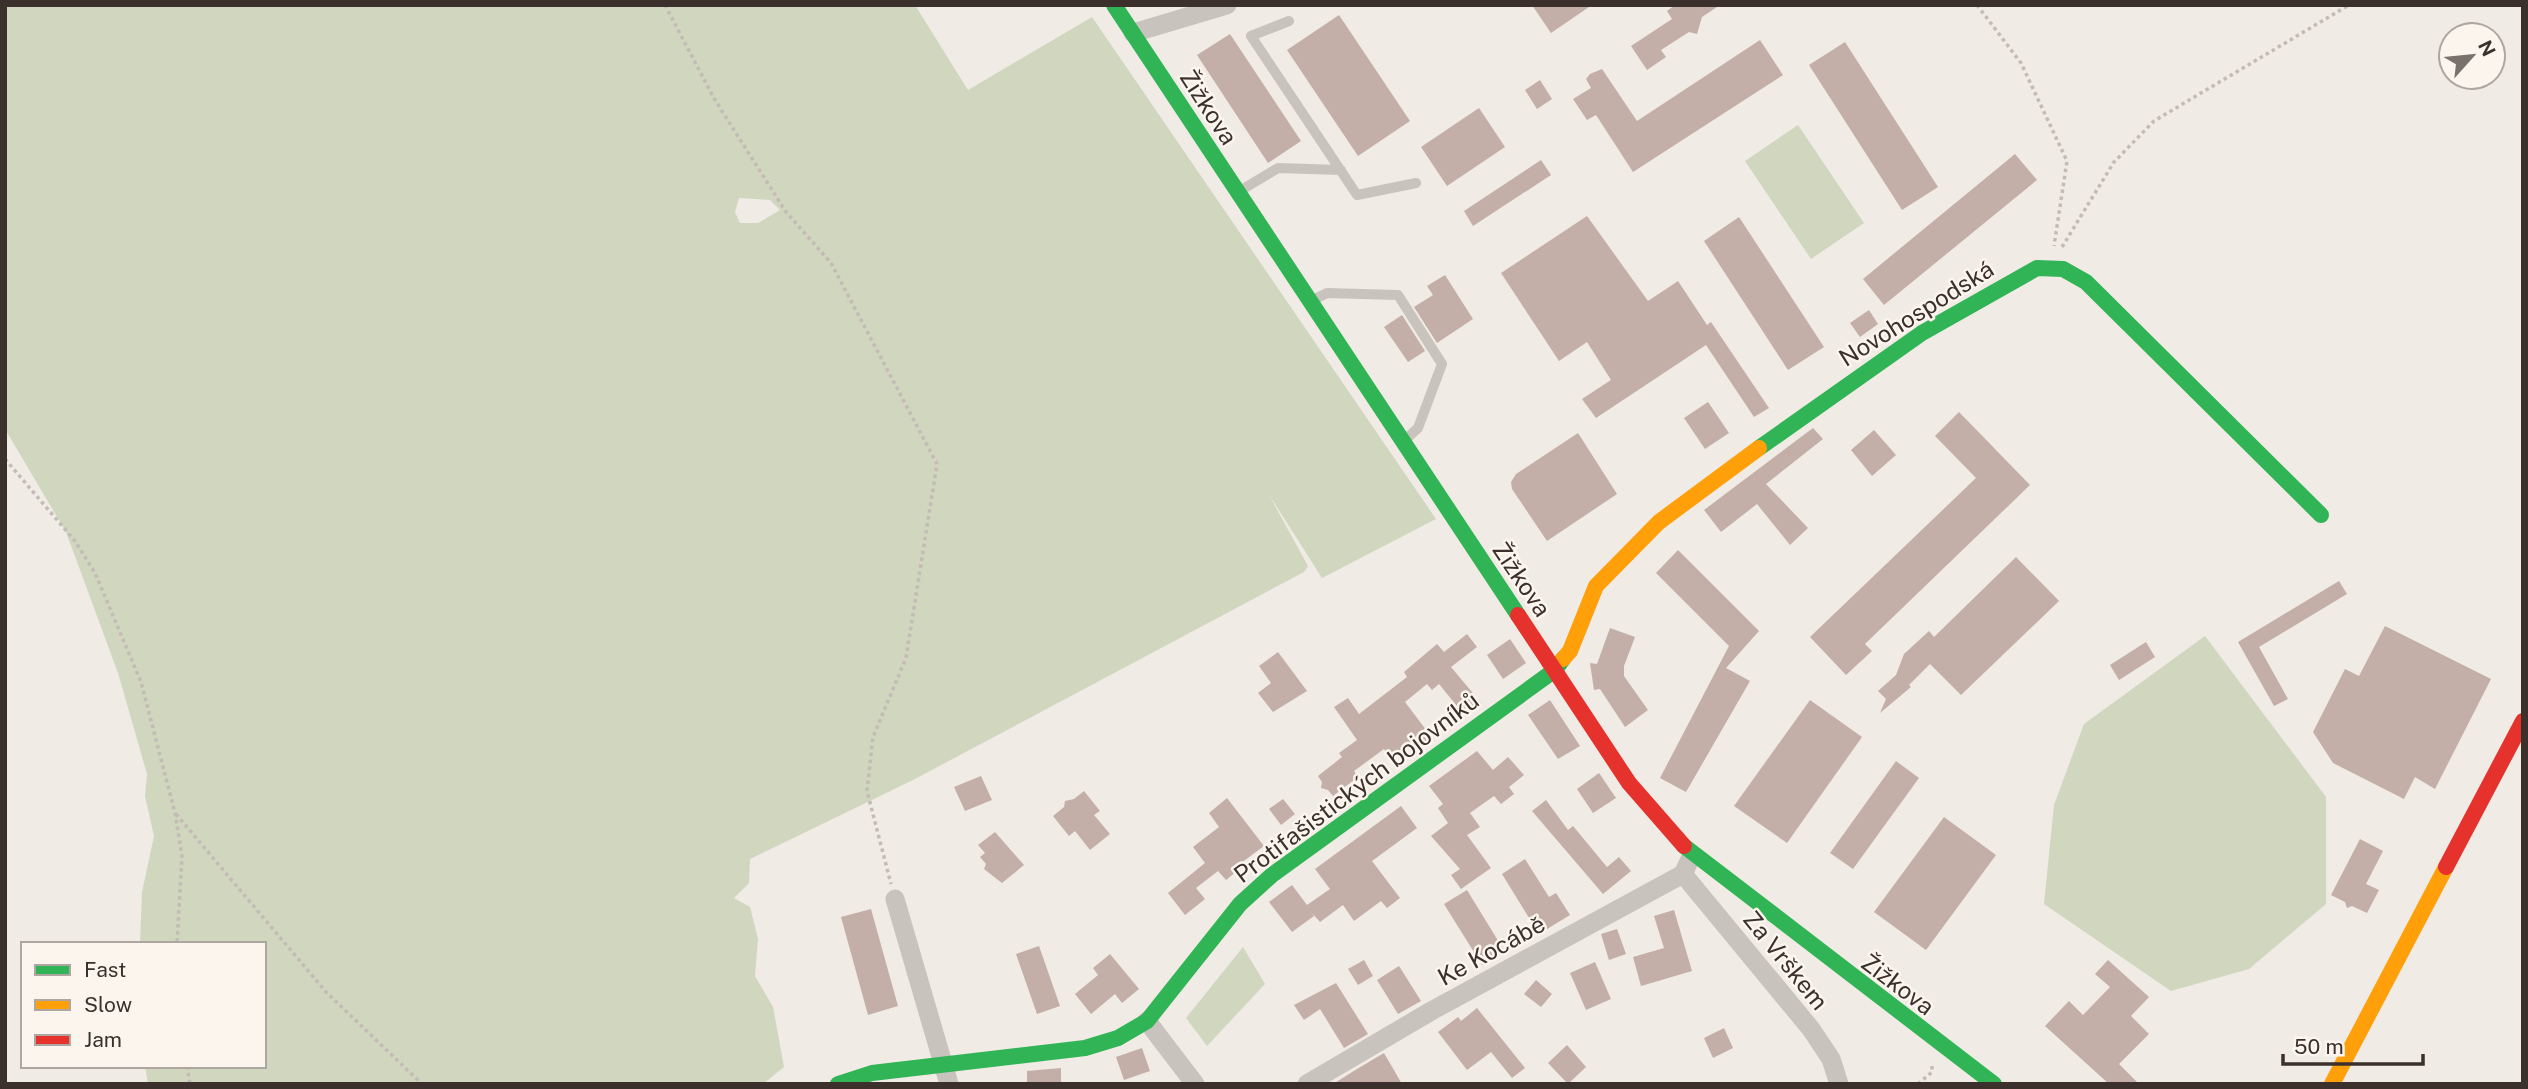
<svg xmlns="http://www.w3.org/2000/svg" width="2528" height="1089" font-family="'Public Sans',sans-serif">
  <rect width="100%" height="100%" fill="#f0ebe5"/>
  <!-- green -->
  <path fill="#d1d6bf" fill-rule="evenodd" d="M5 5H915L968 90 1092 17 1436 519 1322 578 1268 493 1308 566 1304 572 913 780 750 859 749 883 734 898 750 907 758 939 755 976 773 1007 784 1067 763 1084H148L145 1066H264V944H140L142 892 154 836 145 796 147 774 118 673 66 532 5 429ZM739 198 770 200 780 210 758 223H740L735 212Z
    M1798 125 1864 223 1811 259 1745 161Z
    M2205 636 2326 797V904L2249 969 2171 991 2044 904 2054 805 2084 724Z
    M1243 947 1265 984 1207 1046 1186 1018Z"/>
  <!-- building -->
  <path fill="#c3afa7" d="M1532 5H1592L1551 33Z
    M1675 5H1720L1702 17 1697 34 1689 32 1661 50 1666 57 1647 70 1631 46 1672 19 1667 11Z
    M1339 15 1410 121 1358 156 1287 50Z
    M1230 34 1301 141 1268 163 1197 55Z
    M1760 40 1783 75 1633 172 1596 115 1587 120 1573 99 1591 88 1586 79 1590 74 1602 69 1637 121Z
    M1845 42 1938 187 1902 210 1809 65Z
    M1540 80 1552 99 1537 109 1525 90Z
    M1479 108 1505 147 1447 186 1421 147Z
    M2015 154 2037 180 1884 305 1863 279Z
    M1541 160 1551 175 1473 226 1464 211Z
    M1587 216 1648 301 1678 281 1707 325 1711 322 1769 408 1754 417 1706 345 1596 418 1582 399 1611 380 1587 342 1559 361 1501 273Z
    M1739 217 1824 347 1788 370 1704 241Z
    M1445 275 1473 319 1437 343 1414 307 1433 295 1427 286Z
    M1869 310 1878 324 1860 337 1850 323Z
    M1402 315 1425 351 1408 362 1384 327Z
    M1708 402 1729 433 1705 449 1684 418Z
    M1959 412 2030 485 1865 644 1872 651 1846 675 1810 637 1976 478 1935 436Z
    M1813 428 1823 439 1766 484 1808 528 1790 545 1757 504 1721 532 1704 510Z
    M1874 430 1896 455 1872 476 1851 450Z
    M1578 433 1617 494 1547 541 1512 489 1511 482 1516 474Z
    M1678 550 1759 631 1726 668 1750 681 1686 792 1660 778 1729 646 1656 573Z
    M2016 557 2059 601 1961 695 1930 664 1909 685 1911 687 1880 713 1886 699 1878 691 1896 675 1904 654 1929 631 1934 637Z
    M2339 581 2347 594 2259 647 2288 699 2274 706 2238 642Z
    M2385 626 2491 679 2435 789 2415 777 2404 799 2333 763 2313 732 2345 669 2359 676Z
    M1610 628 1635 637 1624 666V676L1648 710 1625 727 1600 689 1594 690 1590 663 1597 664Z
    M1467 634 1477 647 1451 667 1482 704 1465 716 1439 684 1432 690 1427 684 1405 702 1433 739 1413 753 1407 745 1390 758 1384 749 1354 771 1358 777 1333 796 1328 790 1321 788 1322 782 1318 776 1342 757 1339 753 1357 740 1334 707 1348 698 1359 714 1407 677 1404 672 1437 644 1444 652Z
    M1510 639 1526 663 1503 679 1487 655Z
    M2146 642 2155 657 2119 680 2110 665Z
    M1278 652 1307 691 1273 712 1258 693 1271 683 1259 666Z
    M1550 700 1580 746 1558 759 1528 715Z
    M1810 700 1862 737 1787 843 1734 806Z
    M1477 751 1493 770 1508 757 1524 775 1509 787 1514 794 1501 804 1494 796 1470 813 1480 827 1467 835 1491 868 1461 889 1451 875 1460 869 1431 836 1448 823 1438 808 1443 804 1429 786Z
    M1896 761 1919 778 1853 869 1830 853Z
    M1599 773 1616 798 1593 813 1577 789Z
    M981 776 992 800 965 811 954 787Z
    M1084 791 1100 811 1094 815 1110 834 1090 850 1075 831 1069 836 1053 816 1064 807 1065 801 1074 799Z
    M1227 798 1264 846 1241 863 1243 866 1226 880 1218 871 1196 888 1205 899 1185 915 1168 893 1205 863 1193 847 1219 827 1209 813Z
    M1283 799 1295 814 1281 825 1269 809Z
    M1546 800 1568 830 1573 826 1607 867 1619 857 1631 871 1603 894 1532 811Z
    M1401 806 1417 828 1372 861 1400 898 1387 908 1381 901 1354 921 1343 905 1320 922 1311 912 1314 916 1292 932 1269 902 1292 885 1307 905 1330 889 1315 869Z
    M1944 817 1996 855 1926 950 1874 912Z
    M995 832 1024 865 1002 883 984 869 986 864 980 857 985 853 978 845Z
    M2360 839 2383 851 2366 884 2379 890 2367 913 2352 906 2347 908 2345 902 2331 895Z
    M1525 859 1549 897 1556 893 1570 915 1539 934 1502 874Z
    M1467 890 1505 952 1482 965 1444 904Z
    M871 909 898 1006 868 1015 841 917Z
    M1674 910 1692 971 1641 986 1633 957 1664 948 1654 916Z
    M1617 929 1626 954 1609 960 1601 934Z
    M1039 946 1060 1006 1037 1014 1016 954Z
    M1110 954 1139 989 1122 1003 1115 994 1091 1014 1075 994 1098 975 1093 968Z
    M1364 960 1373 976 1358 985 1348 969Z
    M2108 960 2149 997 2131 1016 2149 1034 2119 1064 2139 1084H2109L2045 1026 2069 1001 2083 1015 2110 987 2095 974Z
    M1595 962 1611 999 1586 1010 1570 973Z
    M1399 966 1421 1001 1398 1014 1377 980Z
    M1536 980 1552 994 1541 1007 1524 994Z
    M1336 983 1368 1034 1344 1048 1320 1009 1304 1020 1294 1005Z
    M1477 1008 1525 1068 1512 1078 1491 1052 1467 1070 1438 1032 1458 1017 1461 1021Z
    M1724 1028 1733 1048 1713 1058 1704 1038Z
    M1567 1045 1586 1067 1568 1084 1548 1063Z
    M1142 1048 1150 1071 1124 1080 1116 1057Z
    M1384 1053 1402 1084H1333L1357 1069Z
    M1061 1068V1084H1027V1071Z"/>
  <g fill="none" stroke-linecap="round" stroke-linejoin="round">
    <!-- path -->
    <path stroke="#c2bbb6" stroke-width="3.5" stroke-dasharray="3.5 3.5" stroke-linecap="butt" d="M665 5 715 100 786 212 831 263 937 464 906 658 873 737 867 791 891 884
      M1977 5 2021 63 2067 161 2054 246
      M2062 247 2114 162 2154 121 2349 5
      M5 459 75 541 95 573 141 682 175 813 182 856 177 944
      M176 814 326 992 422 1084
      M187 1066 190 1084
      M1918 1084 1932 1072V1064"/>
    <!-- lane -->
    <path stroke="#c9c3be" stroke-width="10" d="M1289 21 1251 36 1357 195 1416 183
      M1238 192 1278 168 1341 170
      M1311 301 1327 293 1398 295 1442 364 1418 428 1404 441"/>
    <!-- street -->
    <path stroke="#c9c3be" stroke-width="19" d="M1133 33 1227 5
      M1683 874 1811 1029 1831 1059 1839 1084
      M895 899 949 1084
      M1147 1021 1195 1084
      M1307 1084 1433 1010 1683 874 1692 855"/>
    <!-- fast -->
    <path stroke="#30b455" stroke-width="16" d="M1114 5 1518 615
      M1759 448 1922 333 2037 268 2063 269 2086 282 2321 515
      M1684 846 1994 1084
      M838 1084 872 1073 1085 1048 1118 1038 1147 1021 1240 904 1272 875 1555 670 1563 659"/>
    <!-- slow -->
    <path stroke="#ff9f0a" stroke-width="16" d="M1563 659 1570 651 1596 586 1659 522 1759 448
      M2332 1084 2446 867"/>
    <!-- jam -->
    <path stroke="#e5322d" stroke-width="16" d="M1518 615 1629 783 1684 846
      M2446 867 2523 721"/>
  </g>
  <g text-anchor="middle" dominant-baseline="central" stroke-width="5" stroke-linejoin="round" paint-order="stroke">
    <!-- street labels -->
    <g font-size="24" fill="#3b302b" stroke="#fbf5ee">
      <text transform="translate(1209 107) rotate(57)">Žižkova</text>
      <text transform="translate(1916 313) rotate(-32)">Novohospodská</text>
      <text transform="translate(1522 579) rotate(56)">Žižkova</text>
      <text transform="translate(1356 787) rotate(-37)">Protifašistických bojovníků</text>
      <text transform="translate(1491 950) rotate(-29)">Ke Kocábě</text>
      <text transform="translate(1786 960) rotate(51)">Za Vrškem</text>
      <text transform="translate(1898 984) rotate(37)">Žižkova</text>
    </g>
  </g>
  <!-- border -->
  <rect width="2528" height="1089" fill="none" stroke="#3b302b" stroke-width="14"/>
  <!-- legend -->
  <rect x="21" y="942" width="245" height="126" fill="#fbf5ee" stroke="#aea6a0" stroke-width="2"/>
  <rect x="35" y="965" width="35" height="10" fill="#30b455" stroke="#aea6a0" stroke-width="2"/>
  <text x="84" y="977" font-size="21" fill="#3b302b">Fast</text>
  <rect x="35" y="1000" width="35" height="10" fill="#ff9f0a" stroke="#aea6a0" stroke-width="2"/>
  <text x="84" y="1012" font-size="21" fill="#3b302b">Slow</text>
  <rect x="35" y="1035" width="35" height="10" fill="#e5322d" stroke="#aea6a0" stroke-width="2"/>
  <text x="84" y="1047" font-size="21" fill="#3b302b">Jam</text>
  <!-- north arrow -->
  <g transform="translate(2472 56) rotate(63)"><circle r="33" fill="#fbf5ee" stroke="#aea6a0" stroke-width="2"/>
  <path d="M0-5L12 26L0 18L-12 26Z" fill="#7a716c"/>
  <text y="-10" font-size="19" font-weight="bold" text-anchor="middle" fill="#3b302b">N</text>
  </g>
  <!-- scale -->
  <path d="M2283 1054v10h140v-10" fill="none" stroke="#3b302b" stroke-width="3.5"/>
  <text x="2294" y="1054" font-size="21" fill="#3b302b" stroke="#fbf5ee" stroke-width="5" paint-order="stroke">50 m</text>
</svg>
